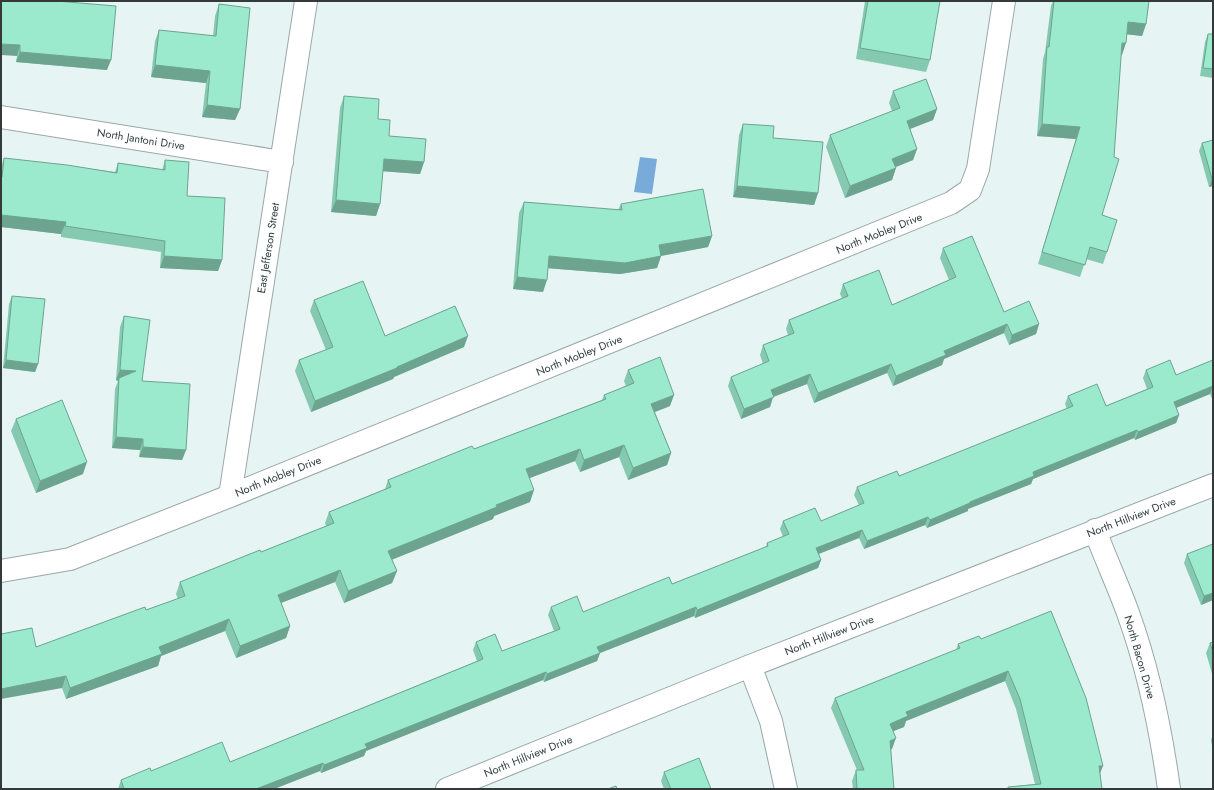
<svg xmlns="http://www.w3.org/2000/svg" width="1214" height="790" font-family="Jost,sans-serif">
  <rect width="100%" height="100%" fill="#e7f4f4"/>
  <!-- water -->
  <path fill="#79abda" d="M640 157 657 159 652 194 634 192Z"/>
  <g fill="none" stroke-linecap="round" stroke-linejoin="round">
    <!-- street casing -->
    <g stroke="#9aa7a7" stroke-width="24">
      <path id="street" d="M1 117 282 162
        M230 496 306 1
        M1095 530C1105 558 1118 585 1128 613 1148 668 1161 731 1169 789
        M1 571 70 559 230 496 951 203 970 190 978 169 1004 1
        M750 666 771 721 786 789
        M447 789 750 666 1213 485"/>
    </g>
    <!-- street -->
    <use href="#street" stroke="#fff" stroke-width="22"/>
  </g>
  <!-- wall -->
  <path fill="#85c9b0" d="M1 1 107 70 16 62 17 56Z
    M865 1H940L930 60 926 72 856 59Z
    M1053 1H1149L1146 24 1142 36 1127 34 1121 55 1102 215 1107 252 1103 264 1086 259 1080 277 1038 264 1076 139 1037 136 1043 59 1045 52 1051 6Z
    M219 4 240 109 235 120 202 117 206 83 151 77 155 41 159 30 213 36 215 16Z
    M1208 34H1213V78L1200 76 1205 42Z
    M893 91 937 109 933 120 910 129 917 149 913 160 896 167 892 180 845 198 826 147 830 135 892 111 889 103Z
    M344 96 378 119 389 136 424 162 420 174 383 171 380 204 376 216 331 212 340 108Z
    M743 124 773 138 818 193 814 205 733 197 739 135Z
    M1213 140V186L1209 187 1199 151 1202 143Z
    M4 158 115 172 118 163 162 170 165 160 187 196 222 260 218 271 160 268 161 252 61 237V234L1 227V167Z
    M524 202 618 210 621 204 712 236 708 247 661 256 657 268 620 274 548 268 543 292 513 289 519 213Z
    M943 248 1004 312 1039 324 1036 334 1009 345 1004 333 944 359 942 365 893 386 887 373 814 403 807 384 773 397 770 407 741 419 728 386 731 377 763 364 760 355 763 345 788 335 786 329 789 320 842 298 840 294 843 284 892 305 949 280 940 258Z
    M12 296 38 364 35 372 3 368 9 304Z
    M314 300 385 336 464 347 394 377 393 379 311 412 295 371 299 360 326 350 310 311Z
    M124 316 142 381 186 450 182 460 139 457 140 450 112 448 115 389 118 381 116 380 120 327Z
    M1213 360V401L1210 394 1176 408 1179 415 1176 423 1135 440 1134 438 1033 479 1031 484 968 509V511L927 528 925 525 864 549 859 538 819 554 821 560 818 568 695 618 694 616 600 653 597 661 544 682 543 680 366 751 364 756 321 773 320 771 274 789H118L121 780 151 771 230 762 477 661 473 650 476 642 502 651 554 631 548 615 551 607 583 612 672 584 766 547 767 543 783 537 780 529 783 521H821L859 505 854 495 857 487 899 476 1067 409 1065 404 1068 396 1106 406 1147 389 1143 378 1146 370 1176 375Z
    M628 370 670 406 655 412 671 453 667 465 628 480 619 457 580 472 575 461 529 478 530 502 494 516 493 519 392 559 397 571 392 583 344 603 335 582 281 603 290 626 286 638 236 658 225 631 161 656 158 666 66 699 62 688 36 647 146 610 178 599 176 594 180 582 261 552 326 526 325 523 329 512 385 489 388 480 474 449 602 400 604 395 626 386 624 381Z
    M16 419 83 474 36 493 11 431Z
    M1187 554 1213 600 1201 605 1184 563Z
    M981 639 1100 773 1102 789H1007L1008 787 1035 784 1016 709 1005 681 906 721 904 727 893 731 892 749H891L894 789H853L852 781 856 770H857L831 708 835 698 956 650 958 644Z
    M1213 642V677L1206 653 1210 643Z
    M1213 735V751L1211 740Z
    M664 772 711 789H664L661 781Z"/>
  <!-- shaded-wall -->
  <path fill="#6ca490" d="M1128 22 1146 24 1142 36 1124 34Z
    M1122 43H1126L1122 55 1118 54Z
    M1 44 20 45 17 56 1 55Z
    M20 52 111 60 107 70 16 62Z
    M155 65 210 71 206 83 151 77Z
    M207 105 240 109 235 120 202 117Z
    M937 109 933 120 902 132 907 121Z
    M1042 124 1080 127 1076 139 1037 136Z
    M917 149 913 160 888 170 892 159Z
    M384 159 424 162 420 174 379 171Z
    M896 168 892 180 845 198 850 186Z
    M1212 179H1213V186L1209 187Z
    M737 186 818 193 814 205 733 197Z
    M336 200 380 204 376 216 331 212Z
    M1 215 66 222 61 234 1 227Z
    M712 236 708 247 655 257 659 245Z
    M164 256 222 260 218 271 160 268Z
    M549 256H661L657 268 620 274 545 268Z
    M517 277 547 280 543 292 513 289Z
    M1007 324 1004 333 944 359 942 365 893 386 896 376 944 351Z
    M1039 324 1036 334 1009 345 1012 335Z
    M468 336 464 347 394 377 393 379 311 412 315 401 397 367Z
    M6 360 38 364 35 372 3 368Z
    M891 364 887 373 814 403 818 393Z
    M120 370 136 371 119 378 118 381 116 380Z
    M810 374 807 384 773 397 770 407 741 419 744 409 771 390Z
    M1213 386 1210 394 1171 410 1174 402Z
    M674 395 670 406 647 415 651 404Z
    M1179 415 1176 423 1135 440 1138 432Z
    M1137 430 1134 438 1033 479 1031 484 968 509V511L927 528 930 520 1033 472Z
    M116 437 143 439 140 450 112 448Z
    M624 445 619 457 580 472 584 460Z
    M143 447 186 450 182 460 139 457Z
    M580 449 575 461 522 481 526 469Z
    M671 453 667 465 628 480 633 468Z
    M87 462 83 474 36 493 40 481Z
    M534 490 530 502 494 516 493 519 384 563 388 551 496 505Z
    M928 517 925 525 864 549 867 541Z
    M862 530 859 538 813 556 816 548Z
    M821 560 818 568 695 618 697 610Z
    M340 570 335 582 273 606 278 595Z
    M397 571 392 583 344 603 348 591Z
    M1213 593V600L1201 605 1204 596Z
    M696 607 694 616 600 653 597 661 544 682 547 674 597 647Z
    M229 619 225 631 161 656 158 666 66 699 70 688 159 647Z
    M290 626 286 638 236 658 240 646Z
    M1008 671 1005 681 906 721 904 727 886 734 890 724 906 712Z
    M546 672 543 680 366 751 364 756 321 773 324 765 365 744Z
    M66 676 62 688 1 699V689Z
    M896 738 892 749 886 751 890 741Z
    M323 763 320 771 274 789H256Z
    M1099 766H1103L1099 776Z"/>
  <!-- building -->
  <path fill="#9beacd" stroke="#6ca490" d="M1 1H56L116 6 111 60 20 52V45L1 44Z
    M868 1H940L930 60 860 48Z
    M1054 1H1149L1146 24 1128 22 1126 43H1122L1114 157 1119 159 1102 215 1117 220 1107 252 1090 247 1085 265 1042 252 1080 127 1042 124 1047 47H1049Z
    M219 4 250 8 240 109 207 105 210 71 155 65 159 30 216 36Z
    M1208 34H1213V69L1203 68Z
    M926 79 937 109 907 121 917 149 892 159 896 168 850 186 830 135 900 108 893 91Z
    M344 96 379 99 378 119 390 120 389 136 426 139 424 162 384 159 380 204 336 200Z
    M743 124 774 126 773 138 823 142 818 193 737 186Z
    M1213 140V179H1212L1202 143Z
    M4 158 67 165 117 173 118 163 165 170V160L189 162 187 196 225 198 222 260 164 256 165 241 65 226 66 222 1 215V177H2Z
    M703 189 712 236 659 245 661 256 625 263 549 256 547 280 517 277 524 202 622 210 621 204Z
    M972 236 1004 312 1029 301 1039 324 1012 335 1007 324 944 351 946 355 896 376 891 364 818 393 810 374 771 390 774 397 744 409 731 377 769 361 763 345 794 333 789 320 848 296 843 284 879 270 892 305 956 277 943 248Z
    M363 281 385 336 455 306 468 336 397 367V368L315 401 299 360 333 347 314 300Z
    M12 296 45 299 38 364 6 360Z
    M124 316 150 320 142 381 190 384 186 450 143 447V439L116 437 119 378 136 371 120 370Z
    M660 357 674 395 651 404 671 453 633 468 624 445 584 460 580 449 526 469 534 490 496 505 497 507 388 551 397 571 348 591 340 570 278 595 290 626 240 646 229 619 159 647 162 654 70 688 66 676 1 689V634L32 628 36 647 145 607 146 610 185 596 180 582 260 550 261 552 334 523 329 512 391 487 388 480 472 446 474 449 606 399 604 395 634 383 628 370Z
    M1170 360 1176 375 1213 360V386L1174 402 1179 415 1138 432 1137 430 1033 472 1034 476 970 502V503L930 520 928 517 867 541 862 530 816 548 821 560 697 610 696 607 597 647 600 653 547 674 546 672 365 744 367 748 324 765 323 763 256 789H124L121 780 150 768 151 771 222 742 230 762 483 659 476 642 495 634 502 651 560 629 551 607 577 596 583 612 669 577 672 584 768 546 767 543 789 534 783 521 815 508 821 521 864 503 857 487 897 471 899 476 1073 406 1068 396 1097 384 1106 406 1153 387 1146 370Z
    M62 400 87 462 40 481 16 419Z
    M1213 544V593L1204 596 1187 554Z
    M1051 611 1086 698 1103 766H1099L1102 789H1008V787L1041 784 1020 699 1008 671 906 712 908 716 890 724 896 738 890 741 894 789H857L856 770H864L835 698 960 648 958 644 979 636 981 639Z
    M1213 642V652L1210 643Z
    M699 758 711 789H671L664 772Z
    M616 786 617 789H608Z"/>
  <g text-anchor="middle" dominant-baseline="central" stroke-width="4" stroke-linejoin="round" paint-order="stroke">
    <!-- street labels -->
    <g font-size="11" fill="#343939" stroke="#fcffff">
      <text transform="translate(141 139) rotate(9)">North Jantoni Drive</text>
      <text transform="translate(879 233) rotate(-22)">North Mobley Drive</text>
      <text transform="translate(268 248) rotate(-81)">East Jefferson Street</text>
      <text transform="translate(579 355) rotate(-22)">North Mobley Drive</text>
      <text transform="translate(278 476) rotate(-22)">North Mobley Drive</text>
      <text transform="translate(1131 517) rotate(-21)">North Hillview Drive</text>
      <text transform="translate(829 635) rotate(-21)">North Hillview Drive</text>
      <text transform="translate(1140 657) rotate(74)">North Bacon Drive</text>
      <text transform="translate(528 756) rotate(-22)">North Hillview Drive</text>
    </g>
  </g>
  <!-- border -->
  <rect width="1214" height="790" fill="none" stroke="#343939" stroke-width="4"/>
</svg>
